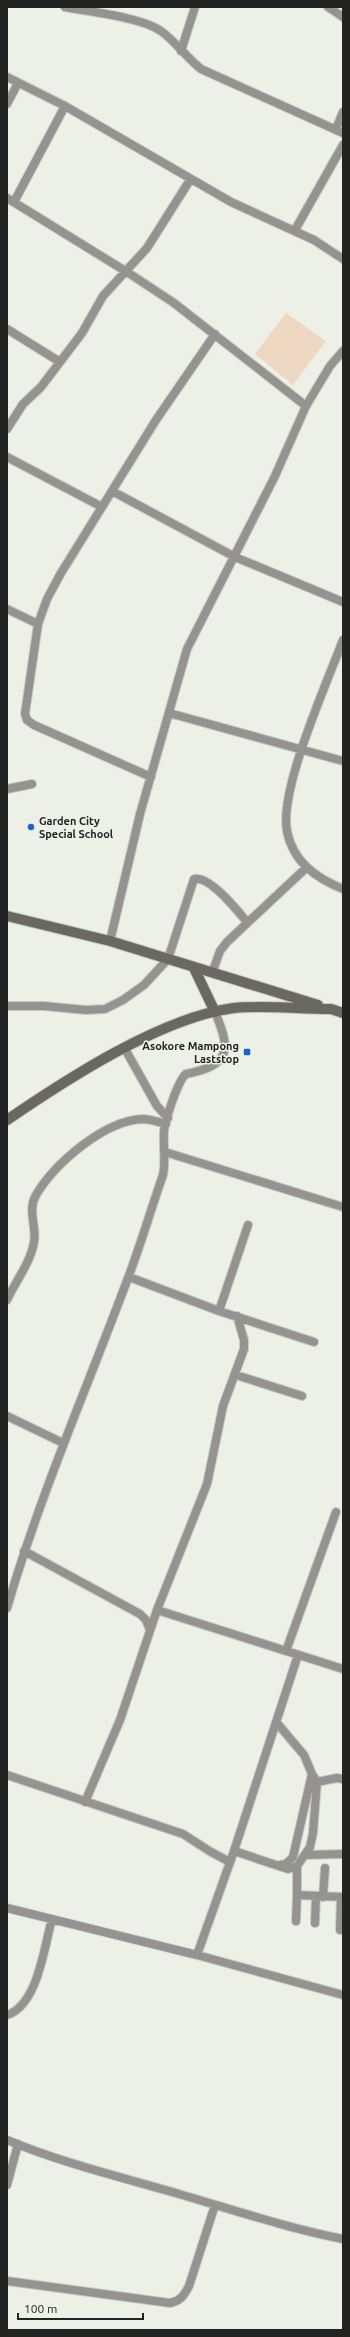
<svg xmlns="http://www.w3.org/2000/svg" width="350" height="2337" font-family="Ubuntu,sans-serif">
  <rect width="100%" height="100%" fill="#edf0e7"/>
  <!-- green -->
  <path fill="#efd8c1" d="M286 313 326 341 293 385 255 354Z"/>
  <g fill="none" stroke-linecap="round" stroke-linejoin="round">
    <!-- street casing -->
    <g stroke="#c9cbc3" stroke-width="10">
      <path id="street" d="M65 7C90 12 141 17 161 31 176 42 186 57 201 69L343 133
        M328 7 343 17
        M181 51 195 7
        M7 77 65 106 231 202 314 240 343 259
        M7 104 18 83
        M336 129 343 112
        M7 198 127 272 174 303 306 406
        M14 202 65 106
        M295 230 343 145
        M7 329 60 362
        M7 429 23 404 41 387 82 333 103 296 147 248 190 180
        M7 457 102 507
        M112 491 235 557 343 602
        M7 609 38 624
        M343 640C327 683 279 789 287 831 293 862 316 878 343 889
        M169 713 343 761
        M151 777 34 725 27 720 25 714 38 624 47 599 61 573 156 420 215 334
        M7 789 32 784
        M110 941 140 814 187 649 275 476 306 406 330 366 343 351
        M212 973 220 951 227 942 306 868
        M7 1006H44L86 1010 105 1009 123 1000 144 985 168 959 194 879C209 875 238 911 247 922
        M125 1049 157 1106 168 1118
        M165 1152 343 1207
        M129 1277 219 1311 314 1342
        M7 1300C15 1282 31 1262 34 1242 37 1226 27 1211 36 1195 55 1163 104 1121 142 1119 150 1119 159 1122 166 1124
        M219 1311 248 1225
        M236 1375 302 1396
        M7 1416 63 1443
        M24 1551 140 1614 146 1620 150 1630
        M7 1608C40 1495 87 1388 128 1278 141 1244 151 1209 163 1175 166 1160 163 1146 164 1131 165 1121 178 1080 186 1074 231 1065 231 1050 215 1012
        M157 1610 343 1669
        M286 1651 336 1512
        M277 1723 304 1755 312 1774 293 1857 286 1864 280 1865
        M7 1775 183 1834 211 1852 230 1862
        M317 1782 337 1778 343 1779
        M85 1802 120 1720 157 1610 207 1484 223 1406 244 1349V1340L237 1316
        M234 1851 288 1869 297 1866 310 1847 313 1833 317 1782 312 1774
        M305 1855 343 1854
        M297 1866V1895L343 1897
        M323 1897 325 1868
        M7 1908 197 1955 343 1995
        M296 1921 297 1895
        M315 1923 316 1896
        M340 1930 341 1897
        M197 1955 234 1851 298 1655
        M7 2015C38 2005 44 1947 52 1919
        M7 2140C62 2163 121 2177 179 2194 234 2210 287 2228 343 2239
        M7 2185 18 2144
        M7 2281 170 2303C180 2301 184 2296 189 2286L215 2205"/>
    </g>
    <!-- secondary casing -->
    <g stroke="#c9cbc3" stroke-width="12">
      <path id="secondary" d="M7 916 110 941 318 1005
        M194 968 215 1012
        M7 1120C67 1079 162 1017 234 1008 266 1005 299 1009 331 1009L343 1013"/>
    </g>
    <!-- street -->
    <use href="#street" stroke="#949390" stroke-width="8"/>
    <!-- secondary -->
    <use href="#secondary" stroke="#6a6863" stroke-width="10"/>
  </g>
  <!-- markers -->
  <g fill="#1867d1" stroke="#edf0e7" stroke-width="1.5">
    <circle cx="31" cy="827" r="4"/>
    <rect x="243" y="1048" width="8" height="8" rx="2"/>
  </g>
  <g text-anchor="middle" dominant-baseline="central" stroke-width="3" stroke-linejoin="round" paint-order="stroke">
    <!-- poi labels -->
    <g font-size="11" font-weight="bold" fill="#232421" stroke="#edf0e7" text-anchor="start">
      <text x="39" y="821">Garden City<tspan x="39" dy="13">Special School</tspan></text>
      <text x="239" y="1046" text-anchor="end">Asokore Mampong<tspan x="239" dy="13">Laststop</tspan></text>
    </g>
  </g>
  <!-- border -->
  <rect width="350" height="2337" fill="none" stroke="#232421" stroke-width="16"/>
  <!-- scale -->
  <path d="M18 2313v6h125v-6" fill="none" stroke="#232421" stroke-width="2"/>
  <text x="24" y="2313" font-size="12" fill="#232421" stroke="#edf0e7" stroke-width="3" paint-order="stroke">100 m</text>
</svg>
